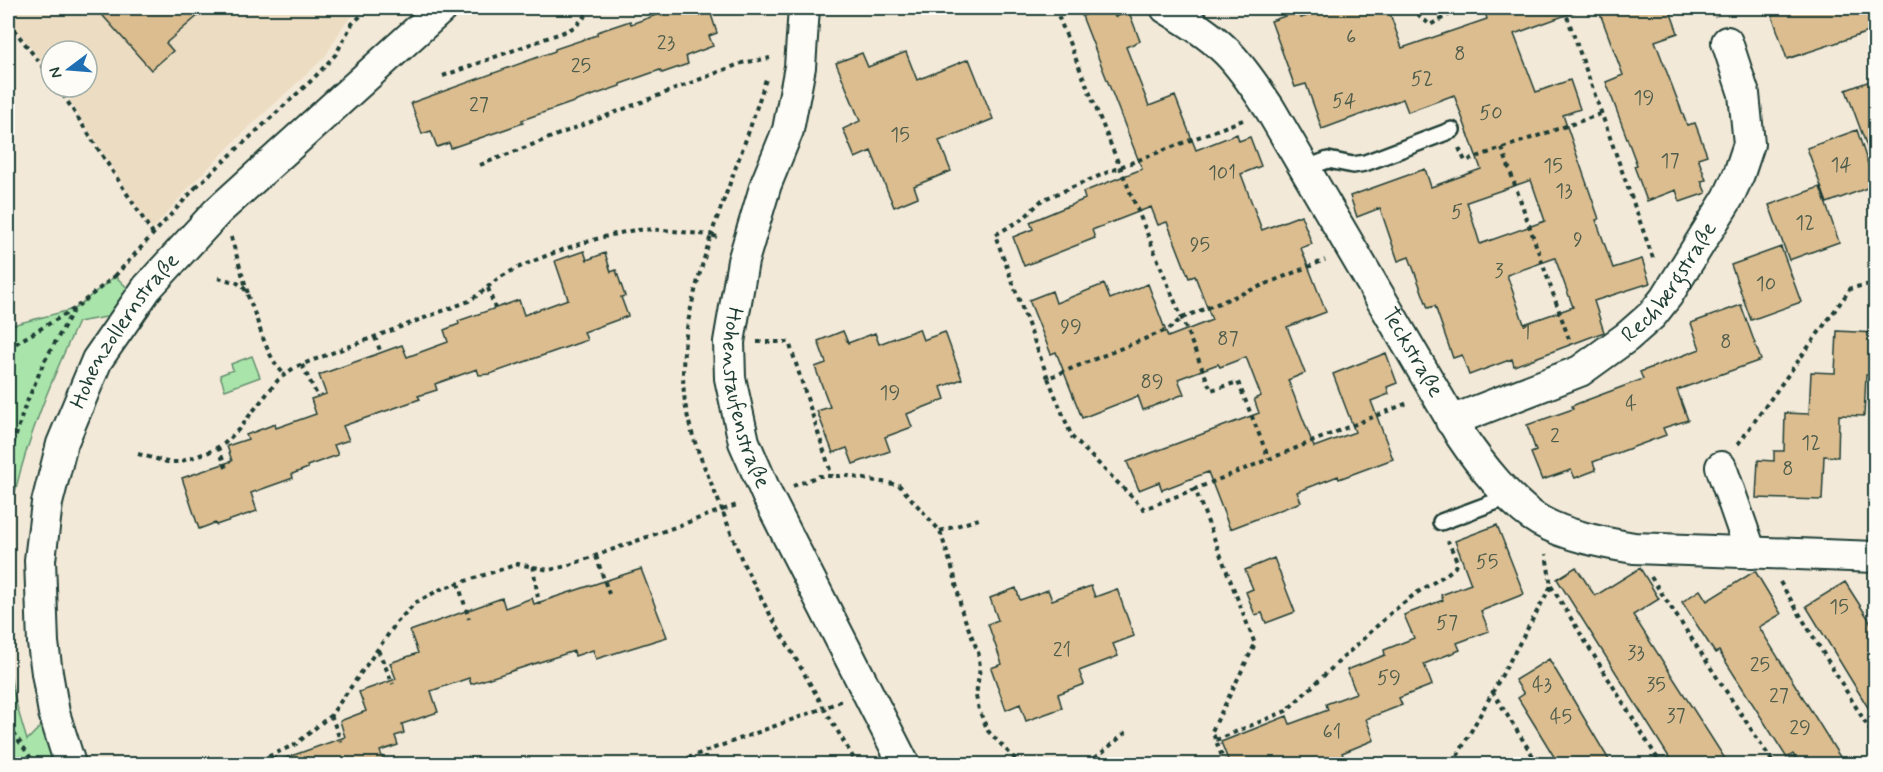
<svg xmlns="http://www.w3.org/2000/svg" width="1883" height="772" font-family="Mynerve,sans-serif">
  <rect width="100%" height="100%" fill="#f3e9d8"/>
  <filter id="ink" filterUnits="userSpaceOnUse"><feTurbulence type="fractalNoise" baseFrequency=".0167" numOctaves="2"/><feDisplacementMap in="SourceGraphic" scale="12" xChannelSelector="R" yChannelSelector="G"/><feConvolveMatrix kernelMatrix="1 2 1 2 8 2 1 2 1" color-interpolation-filters="sRGB"/></filter>
  <g filter="url(#ink)">
    <!-- built -->
    <path fill="#ecdcc2" d="M8 8H360L343 26 325 57 245 131 194 182 152 230 61 87H87V51H51V73L8 18Z"/>
    <!-- green -->
    <path fill="#a9e4aa" stroke="#64906f" stroke-width="1.5" d="M115 276 139 299 112 316 78 322C53 377 29 433 15 492 11 509 10 526 8 543V326L74 309Z
      M252 356 260 377 225 390 220 375 233 370 231 364Z
      M8 652C9 682 18 711 27 740L54 713 70 764H8Z"/>
    <!-- building -->
    <path fill="#dcbd90" stroke="#1f3d34" stroke-width="1.5" fill-rule="evenodd" d="M96 8H207L166 43 173 51 151 70Z
      M676 8H709L717 33 709 36 713 46 686 56 688 64 662 73 660 70 620 84V86L522 120 523 123 451 148 449 143 437 147 431 131 422 134 411 103 555 51V49L597 35V32L630 21 631 24Z
      M1104 8H1111L1115 17 1129 12 1140 41 1126 47 1149 106 1175 96 1196 150 1237 134 1239 141 1250 137 1261 166 1241 174 1262 230 1301 215 1312 244 1301 248 1326 312 1287 327 1305 373 1288 380 1314 447 1355 432 1333 374 1386 353 1397 383 1387 387 1389 394 1371 401 1393 459 1339 479 1338 476 1297 492 1301 502 1230 529 1208 472 1162 490 1159 482 1139 490 1127 462 1259 413 1254 399 1261 396 1246 357 1220 367 1218 364 1178 379 1184 394 1143 410 1138 396 1082 418 1056 352 1051 354 1029 300 1052 291 1056 303 1104 284 1110 299 1148 284 1168 337 1212 320 1195 276 1189 278 1167 222 1158 225 1151 207 1092 230 1095 238 1024 266 1013 237 1033 229 1030 222 1085 199 1083 192 1142 169 1082 16Z
      M1330 8H1388L1402 48 1487 19 1485 12 1498 8H1580V10L1514 34 1536 92 1570 80 1580 109 1563 115 1599 219 1596 220 1613 268 1642 259 1650 283 1594 301 1604 332 1514 366 1512 359 1469 375 1462 355 1453 358 1435 306 1428 308 1409 257 1398 261 1380 208 1357 217 1350 196 1425 169 1431 187 1481 169 1454 95 1408 112 1403 99 1322 129 1306 84 1295 87 1271 21 1299 11 1301 18ZM1531 180 1545 221 1480 244 1467 202ZM1555 258 1573 307 1524 324 1507 275Z
      M1598 8H1669L1678 33 1655 41 1687 125 1695 123 1707 155 1698 158 1706 180 1701 181 1706 193 1680 202 1676 190 1647 201 1634 166 1637 165 1606 82 1623 75Z
      M1791 8H1875V30L1787 59 1772 15Z
      M906 52 917 80 969 59 993 119 939 141 951 171 914 186 918 197 894 207 871 151 855 158 843 129 860 121 836 63 862 53 868 67Z
      M1875 79V163H1873L1846 90Z
      M1857 130 1875 185 1827 203 1807 148Z
      M1820 187 1839 242 1789 260 1769 205Z
      M1781 247 1801 302 1751 320 1731 265Z
      M584 251 587 260 605 253 611 272 616 270 625 296 621 297 628 316 584 332 587 340 490 374 479 375 477 369 435 384 437 390 418 396 420 399 343 426 349 440 334 445 338 455 307 466 308 468 292 474 293 478 251 493 257 511 216 525 215 523 199 529 182 478 232 461 227 446 248 439 246 435 275 424 276 428 316 414 311 399 326 394 319 375 402 345 407 357 448 342 444 330 459 324 458 321 519 300 524 315 568 299 555 261Z
      M1741 305 1761 360 1677 390 1688 420 1663 428 1666 435 1593 462 1596 470 1575 478 1571 470 1542 480 1531 453 1536 451 1527 425 1573 409 1572 406 1579 403 1643 379 1640 372 1700 349 1691 323Z
      M919 329 923 340 945 332 962 379 941 387 945 399 907 414 912 427 885 437 890 451 853 464 847 448 833 453 817 411 830 407 815 367 826 363 818 341 843 331 848 343 875 333 879 344Z
      M1837 331 1875 333V375H1866L1864 416 1839 415 1838 457 1824 456 1822 500 1756 498 1758 460 1774 461V451H1784L1785 413 1809 414 1811 372 1835 373Z
      M1497 525 1524 594 1481 611 1489 631 1457 643 1460 650 1424 664 1432 685 1399 698 1402 705 1366 719 1374 740 1342 753 1345 760 1333 765H1230L1221 742 1287 716 1290 724 1328 710 1326 704 1356 693 1347 670 1385 655 1384 650 1414 638 1404 615 1443 600 1441 595 1471 584 1455 541Z
      M1274 558 1295 612 1266 623 1262 613 1255 615 1246 592 1253 589 1245 570Z
      M1576 567 1595 596 1640 568 1659 599 1633 615 1729 765H1674L1557 579Z
      M641 569 667 637 596 659 593 650 575 656 574 651 471 684 469 678 431 691 438 712 402 724 404 733 395 736 398 745 380 751 385 765H278L277 761 345 737 340 721 366 711 359 692 396 679 390 663 418 653 410 631 502 598 505 608 532 598 534 604Z
      M1755 571 1781 614 1759 627 1845 765H1800L1793 754 1787 758 1719 651 1715 653 1682 602 1700 590 1707 601Z
      M1845 582 1875 629V719L1806 606Z
      M1091 586 1095 597 1117 589 1134 636 1113 644 1118 656 1079 671 1084 684 1058 694 1062 708 1026 721 1020 704 1006 710 991 668 1002 664 988 624 998 620 990 598 1016 588 1020 600 1048 590 1052 600Z
      M1549 659 1568 691 1612 765H1559L1536 727 1518 698 1524 694 1515 680Z"/>
    <g fill="none" stroke-linecap="round" stroke-linejoin="round">
      <!-- lane casing -->
      <g stroke="#1f3d34" stroke-width="20">
        <path id="lane" d="M1304 169 1328 160 1353 165 1365 163 1452 130
          M1441 522 1511 496"/>
      </g>
      <!-- street casing -->
      <g stroke="#1f3d34" stroke-width="34">
        <g id="street">
          <path id="s1" d="M804 8 800 67 788 130 766 184 743 261 729 342 730 378 744 442 767 495 904 764"/>
          <path id="s2" d="M1166 8C1187 21 1209 34 1227 52 1244 69 1257 90 1270 109L1461 436C1479 463 1512 505 1540 521 1567 536 1604 543 1634 548L1876 557"/>
          <path id="s3" d="M1451 421 1580 371 1627 337 1652 315 1667 296 1728 198 1739 174 1749 144 1744 94 1727 42"/>
          <path d="M1721 467 1751 553"/>
          <path id="s4" d="M70 764 54 713 47 673 43 643 40 560 47 503 62 444 97 360 147 288 217 212 442 8"/>
        </g>
      </g>
      <!-- path -->
      <path stroke="#1f3d34" stroke-width="4" stroke-dasharray="4.5 4.5" stroke-linecap="butt" d="M1055 8 1211 390 1238 382 1269 459
        M1411 8 1430 25 1461 8
        M1564 8 1654 261
        M1712 8 1716 17
        M8 22 51 77
        M443 76 569 30 576 26 593 8
        M58 87 153 234
        M1243 120 1120 167 1042 200 1024 218 995 235 1048 378 1169 329 1182 318 1325 260
        M1459 148 1465 161 1601 114
        M1502 148 1571 345
        M480 165 742 63 770 58
        M196 187 313 79 336 54 352 24 369 8
        M231 237 249 297
        M115 276 196 187
        M218 278 236 282 244 288C259 316 262 353 285 375
        M488 288 495 308
        M375 337 381 353
        M757 342H789L832 476
        M8 348 74 309 115 276 117 278
        M302 365 318 397
        M1048 378 1072 437 1144 509 1195 489
        M1738 444 1851 288 1876 283
        M218 447 226 468
        M138 454 167 462H179L209 452 225 443 238 430 278 380 295 367 469 301C479 295 486 288 495 281 522 261 603 234 637 230 661 228 686 233 711 235L749 131 767 76
        M8 462 24 409 44 362 74 309
        M793 486 819 476H848L899 485 940 531 954 574 962 612 978 652 980 667 976 696 979 710 988 731 1020 764
        M940 531 979 519
        M596 556 609 594
        M533 566 539 605
        M1651 577 1774 764
        M1780 582 1876 740
        M458 583 469 619
        M1551 586 1661 764
        M378 650 393 684
        M1492 691 1538 764
        M841 701 824 708 857 764
        M331 715 341 742
        M8 725 35 764
        M1216 740 1286 711 1392 612 1415 594 1447 574 1455 567 1457 561 1448 541
        M273 756 276 764
        M252 764 296 744 331 715 397 622 415 603 441 589 518 564 549 570 567 566 722 510C709 476 690 439 685 402 677 344 695 290 711 235L720 238
        M671 764 824 708 767 609 743 563 722 510 740 504
        M1088 764 1129 730
        M1225 764 1212 731 1255 644 1195 489 1410 402
        M1453 764 1551 586 1546 554"/>
      <!-- lane -->
      <use href="#lane" stroke="#fdfcf7" stroke-width="15"/>
      <!-- street -->
      <use href="#street" stroke="#fdfcf7" stroke-width="30"/>
    </g>
  </g>
  <g text-anchor="middle" dominant-baseline="central" stroke-width="6" stroke-linejoin="round" paint-order="stroke">
    <!-- number labels -->
    <g font-size="20" fill="#4e5d4b">
      <text x="1351" y="37">6</text>
      <text x="666" y="43">23</text>
      <text x="1460" y="54">8</text>
      <text x="581" y="66">25</text>
      <text x="1422" y="79">52</text>
      <text x="1644" y="98">19</text>
      <text x="1344" y="101">54</text>
      <text x="479" y="105">27</text>
      <text x="1491" y="113">50</text>
      <text x="900" y="135">15</text>
      <text x="1670" y="161">17</text>
      <text x="1841" y="165">14</text>
      <text x="1553" y="166">15</text>
      <text x="1222" y="173">101</text>
      <text x="1564" y="191">13</text>
      <text x="1457" y="212">5</text>
      <text x="1805" y="223">12</text>
      <text x="1578" y="240">9</text>
      <text x="1200" y="245">95</text>
      <text x="1499" y="271">3</text>
      <text x="1766" y="284">10</text>
      <text x="1071" y="327">99</text>
      <text x="1526" y="332">1</text>
      <text x="1228" y="339">87</text>
      <text x="1726" y="342">8</text>
      <text x="1152" y="382">89</text>
      <text x="890" y="393">19</text>
      <text x="1631" y="404">4</text>
      <text x="1555" y="436">2</text>
      <text x="1811" y="443">12</text>
      <text x="1788" y="469">8</text>
      <text x="1487" y="562">55</text>
      <text x="1839" y="607">15</text>
      <text x="1447" y="623">57</text>
      <text x="1062" y="650">21</text>
      <text x="1636" y="653">33</text>
      <text x="1760" y="665">25</text>
      <text x="1389" y="678">59</text>
      <text x="1542" y="685">43</text>
      <text x="1656" y="685">35</text>
      <text x="1779" y="696">27</text>
      <text x="1676" y="716">37</text>
      <text x="1561" y="717">45</text>
      <text x="1800" y="728">29</text>
      <text x="1332" y="732">61</text>
    </g>
    <!-- street labels -->
    <g font-size="22" fill="#1f3d34" stroke="#fdfcf7">
      <text stroke="none"><textPath href="#s3" startOffset="266">Rechbergstraße</textPath></text>
      <text stroke="none"><textPath href="#s4" startOffset="456">Hohenzollernstraße</textPath></text>
      <text stroke="none"><textPath href="#s2" startOffset="429">Teckstraße</textPath></text>
      <text stroke="none"><textPath href="#s1" startOffset="402">Hohenstaufenstraße</textPath></text>
    </g>
  </g>
  <!-- margin -->
  <rect width="1883" height="772" fill="none" stroke="#fdfcf7" stroke-width="30"/>
  <rect x="15" y="15" width="1853" height="742" fill="none" stroke="#1f3d34" stroke-width="2" filter="url(#ink)"/>
  <!-- north arrow -->
  <g transform="translate(69 69) rotate(254)"><circle r="28" fill="#fdfcf7" stroke="#a4b0a9" stroke-width="1.5"/>
  <path d="M0-4.5L10 22L0 15L-10 22Z" fill="#1f6fb2"/>
  <text y="-9" font-size="16" font-weight="bold" text-anchor="middle" fill="#1f3d34">N</text>
  </g>
</svg>
